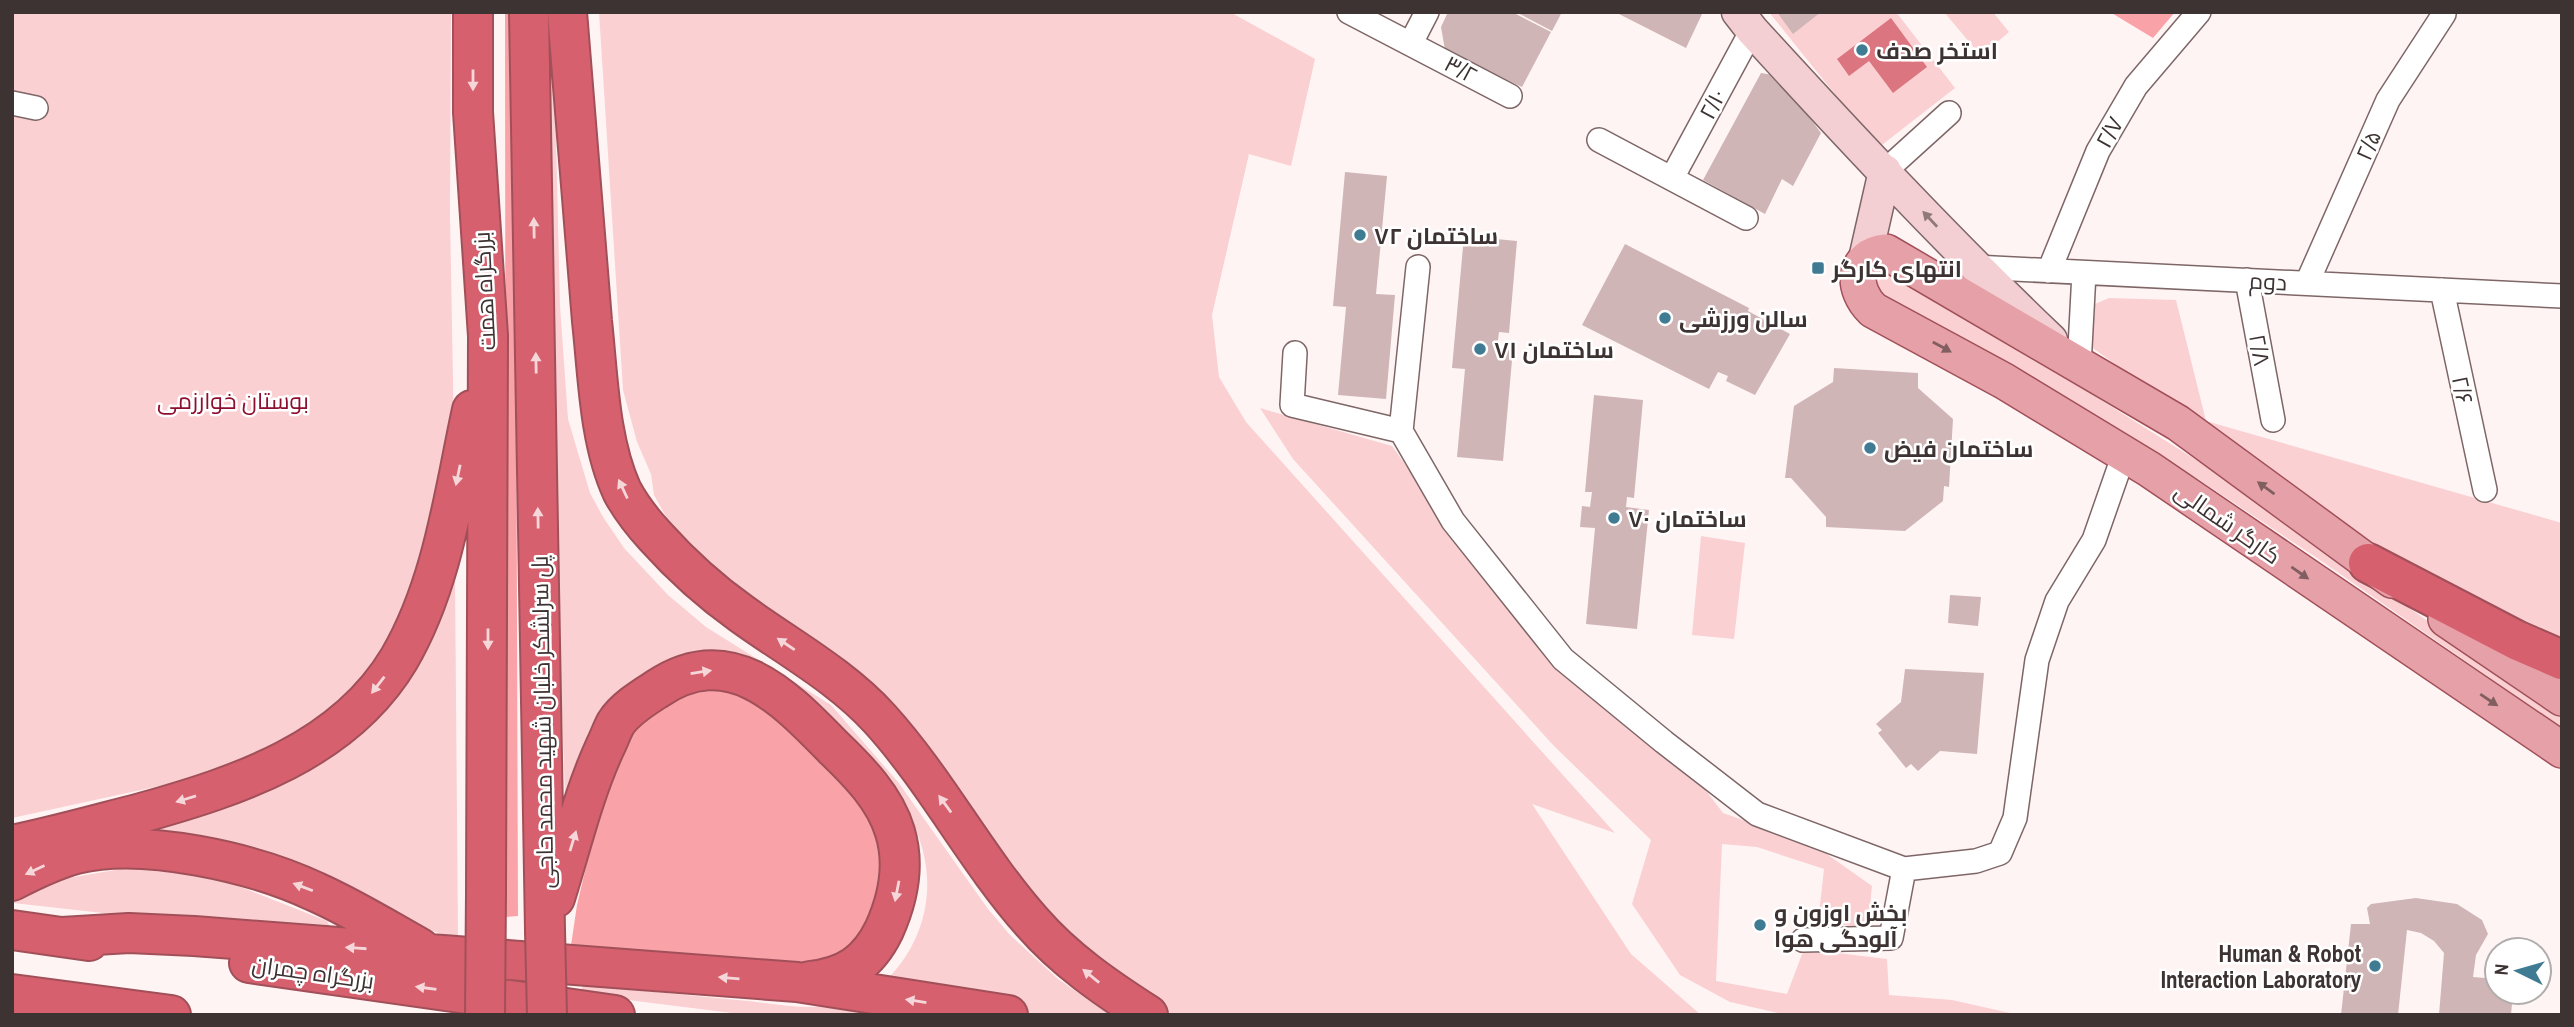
<svg xmlns="http://www.w3.org/2000/svg" width="2574" height="1027" font-family="'Archivo Narrow',Cairo,sans-serif">
  <rect width="100%" height="100%" fill="#fff4f4"/>
  <!-- green -->
  <path fill="#fad0d2" d="M12 12H451L450 215 454 434 445 499 384 663 321 724 210 775 12 818Z
    M543 12H553L560 306 568 419 590 493 603 517 624 548 668 595 706 627 831 705 898 782 988 909 1010 935 1058 979 1110 1015H748L580 994 583 985C634 990 686 995 737 1000 762 1002 787 1007 812 1007 824 1007 857 997 868 992 894 980 914 948 922 921 937 869 918 823 889 781L619 693 592 724 565 794 553 476Z
    M599 12H1230L1315 59 1291 166 1249 154 1212 315 1219 377 1246 422 1615 833 1532 804 1631 954 1701 1015H1173L1153 1005 1108 977 760 604 692 548 669 522 654 495 651 474 637 442 623 390Z
    M1769 12H1896L1955 88 1878 148Z
    M1944 12H1993L2009 32 1981 56Z
    M1892 274 1905 277 2209 468 2562 715V728L2317 558 2198 479 1872 290 1880 279Z
    M2109 298 2176 300 2206 421 2562 523V650L2429 579 2306 502 2090 346 2095 304Z
    M1260 408 1392 446 1526 632 1599 700 1692 772 1723 813 1814 845 1872 886 1868 927 1818 923 1824 869 1757 847 1722 844 1716 981 1787 994 1804 949 1887 959 1889 995 1952 1000 2019 1015H1786L1730 1002 1680 975 1632 904 1651 840 1554 746 1293 459Z
    M1701 536 1745 543 1734 639 1692 635Z
    M455 574 458 939 119 832 266 790 301 774 352 734Z
    M158 867 205 873 327 921 331 928 130 916 13 903 57 880 121 869Z"/>
  <!-- forest -->
  <path fill="#f9a3a9" d="M505 12H515L518 916 506 917Z
    M2110 12H2175L2153 38Z
    M705 684 758 697 868 809 884 850 879 890 871 914 851 948 820 968 570 952 577 905 611 761 646 710Z"/>
  <!-- water -->
  <path fill="#db757f" d="M1891 18 1927 67 1893 93 1869 61 1849 76 1837 59Z"/>
  <!-- building -->
  <path fill="#d0b5b6" d="M1448 12H1512L1551 32 1522 87 1445 50 1441 27Z
    M1516 12H1562L1552 31Z
    M1615 12H1703L1686 48Z
    M1777 12H1821L1793 34Z
    M1761 73 1779 76 1821 133 1793 186 1782 179 1765 214 1703 180Z
    M1345 172 1387 176 1376 294 1395 295 1386 399 1338 395 1346 307 1333 306Z
    M1464 236 1517 241 1509 333 1499 332 1497 348 1513 349 1503 461 1457 457 1465 369 1452 368Z
    M1625 244 1749 308 1748 311 1790 334 1755 395 1726 381 1728 376 1718 372 1709 389 1582 325Z
    M1834 368 1918 373V388L1953 419 1949 487 1944 486 1943 501 1905 531 1826 527V517L1791 478H1785L1794 406 1833 382Z
    M1594 395 1643 400 1634 498 1627 497 1626 507 1649 510 1637 629 1586 624 1595 528 1580 527 1582 506 1590 507 1592 492H1585Z
    M1950 595 1981 597 1978 626 1948 623Z
    M1905 669 1984 673 1977 754 1940 751 1918 771 1911 764 1906 768 1878 733 1882 730 1876 724 1901 702Z
    M2416 898 2457 904 2482 920 2488 934 2476 955 2473 977 2497 979V992H2513L2511 1015H2439L2444 953 2434 941 2421 933 2407 930 2398 1015H2341L2351 924H2370L2367 908 2371 904Z"/>
  <g fill="none" stroke-linecap="round" stroke-linejoin="round">
    <!-- street casing -->
    <g stroke="#7e6667" stroke-width="26">
      <path id="street" d="M1349 12 1510 96
        M1411 43 1427 12
        M12 103 36 108
        M1599 140 1746 218
        M1885 171 1949 113
        M1672 178 1752 30
        M1418 267 1401 431 1453 521 1563 659 1664 742 1757 814 1904 869 1976 861 2000 853 2015 818 2037 660 2057 601 2094 540 2124 454
        M1974 267 2562 296
        M2049 271 2098 151 2136 86 2199 12
        M2247 280 2273 420
        M2307 283 2388 100 2444 14
        M2442 290 2485 490
        M1295 353 1292 405 1401 431
        M2079 366 2084 273
        M1803 940 1891 938 1904 869"/>
    </g>
    <!-- secondary casing -->
    <g stroke="#7e6667" stroke-width="35">
      <path id="secondary" d="M1738 12 1752 30C1849 136 1947 241 2051 340
        M1865 259 1885 171"/>
    </g>
    <!-- primary casing -->
    <g stroke="#a15059" stroke-width="38">
      <path id="primary" d="M2392 580 2178 423 1886 252C1852 255 1851 289 1873 310L2004 381 2149 469 2562 750
        M2446 619 2562 698"/>
    </g>
    <!-- highway casing -->
    <g stroke="#a15059" stroke-width="42">
      <path id="highway" d="M473 12V112L488 336 486 893
        M529 12 545 930
        M567 12C575 115 583 218 592 321 598 375 599 441 622 491 630 506 644 524 655 536 681 565 711 592 742 614 789 648 841 676 880 719 937 782 976 859 1032 922 1065 960 1106 988 1148 1015
        M2368 563 2516 640 2562 660
        M12 845C56 836 98 824 141 813 238 786 344 751 399 659 443 584 454 493 472 410
        M12 881C33 870 54 860 76 854 143 837 255 863 316 892 352 908 386 929 420 948
        M555 898C571 847 583 795 605 747 609 739 612 730 616 723 625 709 643 698 657 689 730 640 784 697 833 747 858 771 885 798 895 832 905 865 898 899 884 930 868 963 846 977 810 981
        M12 930 89 941
        M62 937 129 933 194 936 797 982 1008 1015
        M249 963 615 1015
        M12 994 171 1015"/>
    </g>
    <!-- street -->
    <use href="#street" stroke="#fff" stroke-width="23"/>
    <!-- secondary -->
    <use href="#secondary" stroke="#f3cfd3" stroke-width="32"/>
    <!-- primary -->
    <use href="#primary" stroke="#e6a0a7" stroke-width="35"/>
    <!-- highway -->
    <use href="#highway" stroke="#d6606d" stroke-width="38"/>
    <!-- highway-bridge casing -->
    <g stroke="#a15059" stroke-width="42" stroke-linecap="butt">
      <path id="highway-bridge" d="M545 930 547 1015
        M485 1015 486 893"/>
    </g>
    <!-- highway-bridge -->
    <use href="#highway-bridge" stroke="#d6606d" stroke-width="38"/>
  </g>
  <!-- one-way arrows -->
  <defs><path id="oneway-solid" d="M-6-.8H1V-3.2L6.5 0L1 3.2V.8H-6Z" transform="scale(1.75)"/></defs>
  <g fill="#f5d7da">
    <use href="#oneway-solid" transform="translate(473 80) rotate(90)"/>
    <use href="#oneway-solid" transform="translate(534 228) rotate(-91)"/>
    <use href="#oneway-solid" transform="translate(536 363) rotate(-91)"/>
    <use href="#oneway-solid" transform="translate(458 475) rotate(102)"/>
    <use href="#oneway-solid" transform="translate(623 489) rotate(-115)"/>
    <use href="#oneway-solid" transform="translate(538 518) rotate(-91)"/>
    <use href="#oneway-solid" transform="translate(488 639) rotate(90)"/>
    <use href="#oneway-solid" transform="translate(786 644) rotate(-146)"/>
    <use href="#oneway-solid" transform="translate(701 672) rotate(-9)"/>
    <use href="#oneway-solid" transform="translate(378 685) rotate(128)"/>
    <use href="#oneway-solid" transform="translate(186 799) rotate(163)"/>
    <use href="#oneway-solid" transform="translate(945 804) rotate(-126)"/>
    <use href="#oneway-solid" transform="translate(573 841) rotate(-73)"/>
    <use href="#oneway-solid" transform="translate(35 870) rotate(155)"/>
    <use href="#oneway-solid" transform="translate(303 887) rotate(-159)"/>
    <use href="#oneway-solid" transform="translate(897 891) rotate(101)"/>
    <use href="#oneway-solid" transform="translate(356 948) rotate(-176)"/>
    <use href="#oneway-solid" transform="translate(1091 976) rotate(-141)"/>
    <use href="#oneway-solid" transform="translate(729 978) rotate(-175)"/>
    <use href="#oneway-solid" transform="translate(426 988) rotate(-172)"/>
    <use href="#oneway-solid" transform="translate(916 1001) rotate(-171)"/>
  </g>
  <use fill="#8f797b" href="#oneway-solid" transform="translate(1930 219) rotate(-133)"/>
  <g fill="#815f61">
    <use href="#oneway-solid" transform="translate(1942 347) rotate(29)"/>
    <use href="#oneway-solid" transform="translate(2266 488) rotate(-144)"/>
    <use href="#oneway-solid" transform="translate(2300 573) rotate(35)"/>
    <use href="#oneway-solid" transform="translate(2489 700) rotate(34)"/>
  </g>
  <!-- markers -->
  <g fill="#3f7b92" stroke="#fff" stroke-width="2.5">
    <circle cx="1862" cy="50" r="7"/>
    <circle cx="1360" cy="235" r="7"/>
    <rect x="1811" y="261" width="14" height="14" rx="3.5"/>
    <circle cx="1665" cy="318" r="7"/>
    <circle cx="1480" cy="349" r="7"/>
    <circle cx="1870" cy="448" r="7"/>
    <circle cx="1614" cy="518" r="7"/>
    <circle cx="1760" cy="925" r="7"/>
    <circle cx="2375" cy="966" r="7"/>
  </g>
  <g text-anchor="middle" dominant-baseline="central" stroke-width="5" stroke-linejoin="round" paint-order="stroke">
    <!-- poi labels -->
    <g font-size="23" font-weight="bold" fill="#3e3333" stroke="#fff" text-anchor="start">
      <text x="1876" y="50">استخر صدف</text>
      <text x="1374" y="235">ساختمان ۷۲</text>
      <text x="1832" y="268">انتهای کارگر</text>
      <text x="1679" y="318">سالن ورزشی</text>
      <text x="1494" y="349">ساختمان ۷۱</text>
      <text x="1884" y="448">ساختمان فیض</text>
      <text x="1628" y="518">ساختمان ۷۰</text>
      <text x="1774" y="912">بخش اوزون و<tspan x="1774" dy="26">آلودگی هوا</tspan></text>
      <text x="2361" y="953" text-anchor="end">Human &amp; Robot<tspan x="2361" dy="26">Interaction Laboratory</tspan></text>
    </g>
    <!-- street labels -->
    <g font-size="23" fill="#3e3333" stroke="#fff">
      <text transform="translate(1461 69) rotate(28)">۳/۲</text>
      <text transform="translate(1712 104) rotate(-62)">۲/۱۰</text>
      <text transform="translate(2109 132) rotate(-61)">۲/۷</text>
      <text transform="translate(2368 145) rotate(-66)">۲/۵</text>
      <text transform="translate(2268 281) rotate(3)">دوم</text>
      <text transform="translate(484 291) rotate(-93)">بزرگراه همت</text>
      <text transform="translate(2260 350) rotate(80)">۲/۸</text>
      <text transform="translate(2463 390) rotate(78)">۲/۶</text>
      <text transform="translate(2228 523) rotate(35)">کارگر شمالی</text>
      <text transform="translate(542 722) rotate(-91)">پل سرلشکر خلبان شهید محمد حاجی</text>
      <text transform="translate(313 972) rotate(8)">بزرگراه چمران</text>
    </g>
    <!-- park labels -->
    <g font-size="23" fill="#8d0e2f" stroke="#fff">
      <text x="233" y="400">بوستان خوارزمی</text>
    </g>
  </g>
  <!-- border -->
  <rect width="2574" height="1027" fill="none" stroke="#3e3333" stroke-width="28"/>
  <!-- north arrow -->
  <g transform="translate(2518 971) rotate(275)"><circle r="33" fill="#ffffff" stroke="#b2adad" stroke-width="2"/>
  <path d="M0-5L12 26L0 18L-12 26Z" fill="#3f7b92"/>
  <text y="-10" font-size="19" font-weight="bold" text-anchor="middle" fill="#3e3333">N</text>
  </g>
</svg>
